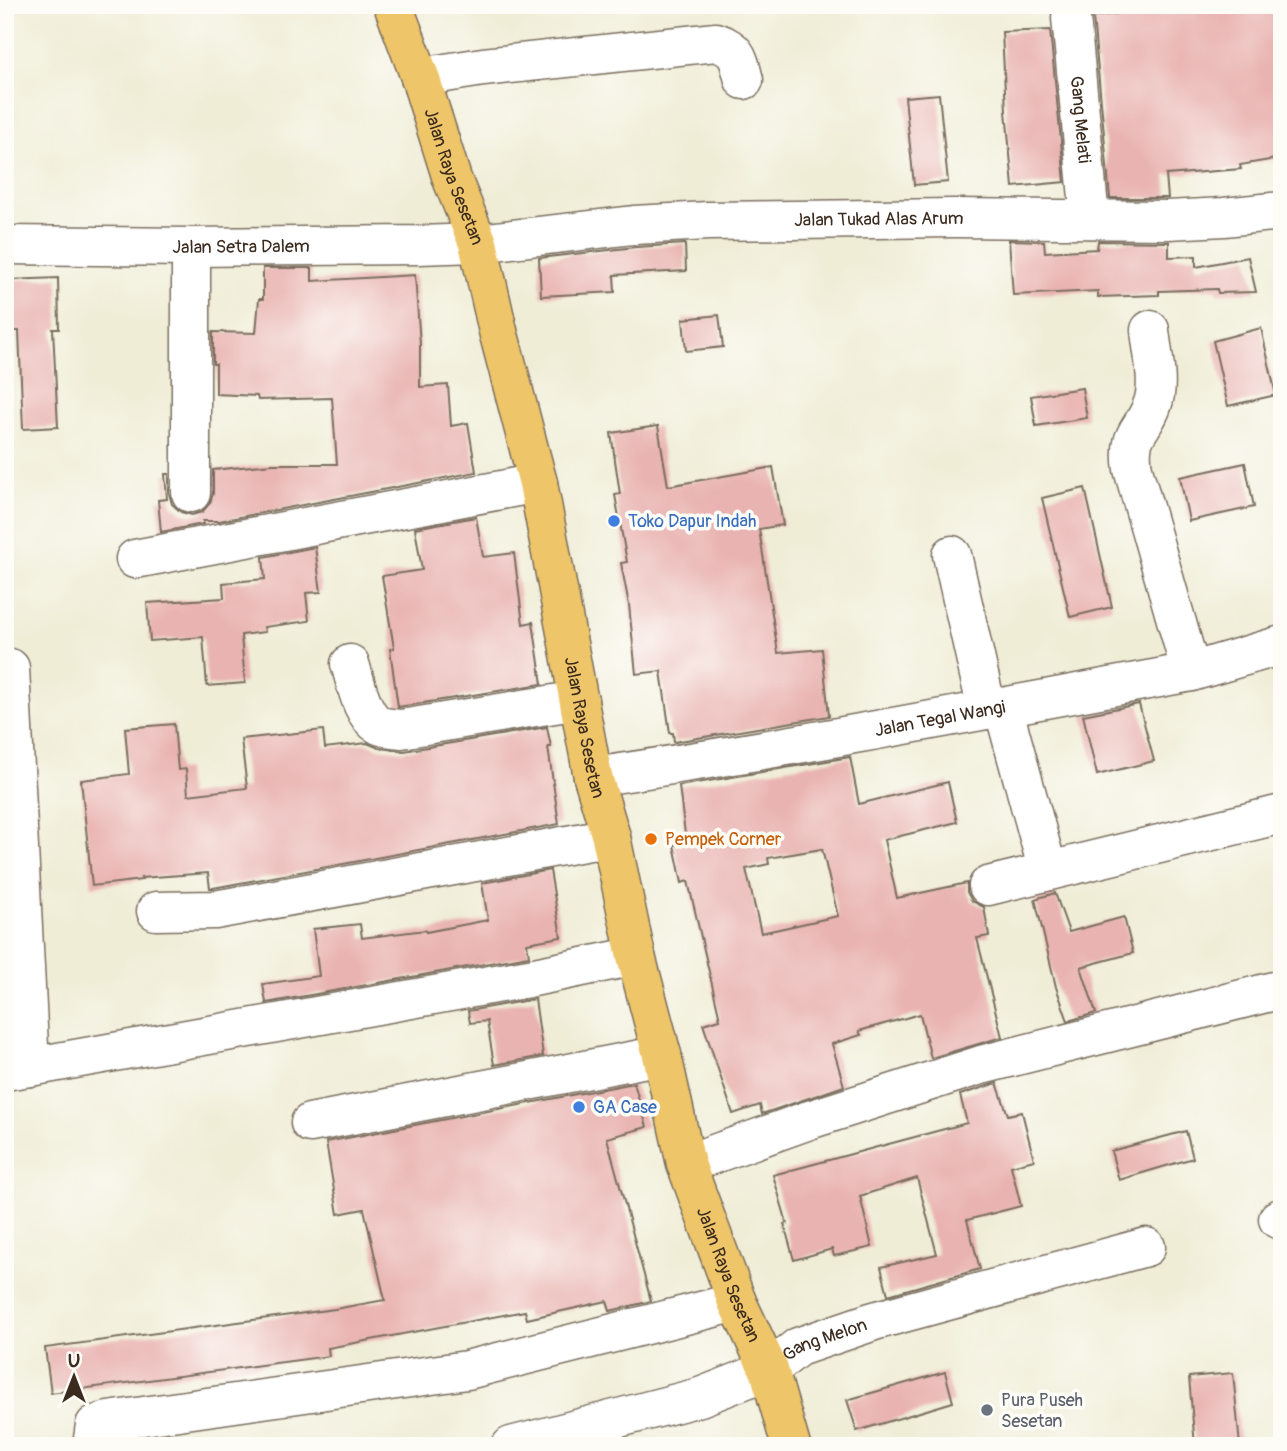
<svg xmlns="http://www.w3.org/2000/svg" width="1287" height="1451" font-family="Pangolin,sans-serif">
  <rect width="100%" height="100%" fill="#fdfcf7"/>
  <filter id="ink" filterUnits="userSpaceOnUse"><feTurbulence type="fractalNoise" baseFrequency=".0143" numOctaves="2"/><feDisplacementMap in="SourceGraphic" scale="14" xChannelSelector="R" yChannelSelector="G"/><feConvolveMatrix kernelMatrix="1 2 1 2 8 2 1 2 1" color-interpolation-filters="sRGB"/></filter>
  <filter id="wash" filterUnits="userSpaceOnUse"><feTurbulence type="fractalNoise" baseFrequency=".00686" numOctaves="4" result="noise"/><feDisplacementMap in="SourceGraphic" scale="28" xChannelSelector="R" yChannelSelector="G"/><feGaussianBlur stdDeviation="1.57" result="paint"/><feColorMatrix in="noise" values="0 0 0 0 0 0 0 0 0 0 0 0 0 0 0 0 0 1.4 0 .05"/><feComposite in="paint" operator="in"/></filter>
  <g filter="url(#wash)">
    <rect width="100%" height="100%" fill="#f0edd7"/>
    <g id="blocks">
      <!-- building -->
      <path fill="#e9b3b1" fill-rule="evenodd" d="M1133 5H1273L1282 88V158L1240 165 1241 169 1166 175 1168 198H1110L1093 17 1133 11Z
        M1050 30 1065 182 1013 187 1006 111 1002 32Z
        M939 94 948 182 914 185 905 97Z
        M1009 240 1044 241 1045 252 1097 249 1098 241 1169 242V257L1196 256V267L1248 257 1256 292 1218 293 1217 289 1159 291V295L1098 297V291L1013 295Z
        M685 244 686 271 614 275 615 292 541 296 539 258 636 247Z
        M263 268H312V281L415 275 420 344V387L448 385 451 426 468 423 476 472 219 521H203V524L161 532 158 500 167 499 165 474H169V493L172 504 181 512 192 515 202 512 210 503 213 493V470L272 464H337L332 398 258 400 257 396 216 394V364H213V332L256 333 259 299H263Z
        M58 278 59 329H53L58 427 23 429 19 331H11L9 280Z
        M719 315 723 347 686 351 683 319Z
        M1261 328 1276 395 1228 406 1213 341Z
        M1082 388 1087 418 1036 426 1031 396Z
        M658 426 668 486 773 467 783 525 759 529 778 653 822 649 829 716 674 742 673 733H670L661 671 636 674 629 605 621 563 627 562 615 495 620 494 611 433Z
        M1245 463 1254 507 1189 521 1180 477Z
        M1085 488 1112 607 1070 617 1042 498Z
        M476 517 483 557 514 553 523 624 533 622 542 684 398 707 390 649 394 648 382 576 422 570 415 528Z
        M315 547 321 592 306 593 309 621 264 627 265 632 241 635 245 683 207 686 203 637 150 641 147 603 224 598 223 583 265 579 263 557Z
        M1139 704 1154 761 1097 775 1083 715Z
        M174 724 178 770 186 769 188 795 247 788 241 739 323 730 325 748 367 743 379 748 404 751 547 727 551 747H548L559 824 213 888H210L208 873 141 878 142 880 92 886 81 780 129 774 125 728Z
        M850 757 859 804 948 782 957 822 884 840 897 898 967 883V892L972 901 984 907 989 936 977 938 1002 1037 931 1058 920 1014 859 1031 861 1035 832 1044 844 1086 762 1114 760 1105 733 1114 703 1024 720 1019 688 881 682 883 674 845 686 842 679 786ZM822 849 838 916 761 933 746 869 769 864 768 858Z
        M550 870 561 937 527 943 529 956 266 1003 263 984 319 976 313 929 360 924 362 938 425 930 426 932 488 920 482 883Z
        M1055 893 1069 932 1124 917 1133 953 1081 967 1096 1013 1068 1021 1056 987 1035 899Z
        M535 999 543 1056 494 1065 487 1021 470 1023 468 1011Z
        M634 1083 647 1127 607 1138 651 1301 610 1311 607 1301 527 1319 525 1311 328 1348 329 1356 51 1393 45 1348 335 1309 385 1300 364 1209 338 1214 326 1142Z
        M997 1083 1008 1115 1022 1112 1034 1160 1011 1166 1021 1206 967 1220 980 1269 888 1295 881 1267 937 1254 917 1178 860 1196 872 1247 834 1256 832 1249 794 1260 784 1224 787 1223 773 1175 967 1123 960 1095Z
        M1186 1131 1193 1158 1119 1180 1111 1151Z
        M945 1372 953 1402 857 1431 847 1400Z
        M1233 1373 1240 1446H1195L1189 1377Z"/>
    </g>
  </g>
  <g filter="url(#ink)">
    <use href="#blocks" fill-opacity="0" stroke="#7a6e5f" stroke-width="2"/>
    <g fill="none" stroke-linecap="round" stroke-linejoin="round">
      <!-- minor casing -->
      <g stroke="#7a6e5f" stroke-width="41">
        <g id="minor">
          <path id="s1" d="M1071 18 1090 219"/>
          <path d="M420 77 483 67 716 42C739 50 738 58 744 80"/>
          <path id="s2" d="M5 245 191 247 418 245 478 243 634 225 708 221 954 218 1168 220 1224 217 1282 211"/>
          <path d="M191 247V493"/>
          <path d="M1150 330C1152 352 1160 382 1153 403 1143 433 1127 431 1133 469L1191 672"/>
          <path d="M952 555 987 710"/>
          <path d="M135 559 538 483"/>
          <path d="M350 664C356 682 361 715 379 725 385 728 394 728 401 729L579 700"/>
          <path d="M1003 707 1048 871"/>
          <path id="s3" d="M593 777C784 749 974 712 1164 677L1191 672 1282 645"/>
          <path d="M988 886 1282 814"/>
          <path d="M156 911 215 910 611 837"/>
          <path d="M30 1067 529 978 636 956"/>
          <path d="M5 1071 30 1067 10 668"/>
          <path d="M310 1123 662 1055"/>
          <path d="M686 1164 809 1120 981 1065 1282 989"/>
          <path d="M1278 1219H1282"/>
          <path d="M92 1446 95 1425 108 1421 467 1370 737 1302"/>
          <path id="s4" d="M511 1446 700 1397 769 1370 798 1347 874 1321 1146 1247"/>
        </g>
      </g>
      <!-- major casing -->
      <g stroke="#7a6e5f" stroke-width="41">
        <g id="major">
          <path id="s5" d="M393 5 420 77 452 179 478 243 498 331 538 483 593 777 611 837 636 956 662 1055 686 1164 737 1302 769 1370 791 1446"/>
        </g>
      </g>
      <!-- minor -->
      <use href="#minor" stroke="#fff" stroke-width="38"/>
      <!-- major -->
      <use href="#major" stroke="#eec569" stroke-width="38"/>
    </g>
  </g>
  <!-- markers -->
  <g fill="#3f7fe0" stroke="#fdfcf7" stroke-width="2.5">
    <circle cx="614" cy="521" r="7"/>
    <circle cx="579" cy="1107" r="7"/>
  </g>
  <circle fill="#e8710a" stroke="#fdfcf7" stroke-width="2.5" cx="651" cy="839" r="7"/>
  <circle fill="#6b7280" stroke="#fdfcf7" stroke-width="2.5" cx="987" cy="1410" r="7"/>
  <g text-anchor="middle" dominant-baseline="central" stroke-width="7" stroke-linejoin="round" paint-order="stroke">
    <!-- street labels -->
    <g font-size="18" fill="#3b2a1e" stroke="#fdfcf7">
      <text stroke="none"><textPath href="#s1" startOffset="102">Gang Melati</textPath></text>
      <text stroke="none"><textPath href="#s5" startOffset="182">Jalan Raya Sesetan</textPath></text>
      <text stroke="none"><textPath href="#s2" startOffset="875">Jalan Tukad Alas Arum</textPath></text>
      <text stroke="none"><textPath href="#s2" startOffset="236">Jalan Setra Dalem</textPath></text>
      <text stroke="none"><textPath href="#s3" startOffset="352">Jalan Tegal Wangi</textPath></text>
      <text stroke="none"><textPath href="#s5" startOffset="749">Jalan Raya Sesetan</textPath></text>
      <text stroke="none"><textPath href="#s5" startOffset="1316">Jalan Raya Sesetan</textPath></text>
      <text stroke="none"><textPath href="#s4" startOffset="334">Gang Melon</textPath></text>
    </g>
    <!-- shop labels -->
    <g font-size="18" fill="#366cbe" stroke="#fdfcf7" text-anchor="start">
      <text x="628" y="521">Toko Dapur Indah</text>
      <text x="593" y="1107">GA Case</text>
    </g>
    <!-- food labels -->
    <g font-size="18" fill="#c56008" stroke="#fdfcf7" text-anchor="start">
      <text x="665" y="839">Pempek Corner</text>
    </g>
    <!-- worship labels -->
    <g font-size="18" fill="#5b616d" stroke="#fdfcf7" text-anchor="start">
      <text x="1001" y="1400">Pura Puseh<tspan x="1001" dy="21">Sesetan</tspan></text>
    </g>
  </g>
  <!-- margin -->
  <rect width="1287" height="1451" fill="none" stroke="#fdfcf7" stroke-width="28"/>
  <!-- north arrow -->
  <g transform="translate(74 1377)" stroke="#fdfcf7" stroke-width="5" paint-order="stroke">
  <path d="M0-5L12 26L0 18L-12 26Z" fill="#3b2a1e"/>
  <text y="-10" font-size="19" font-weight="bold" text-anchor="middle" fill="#3b2a1e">U</text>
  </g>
</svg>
